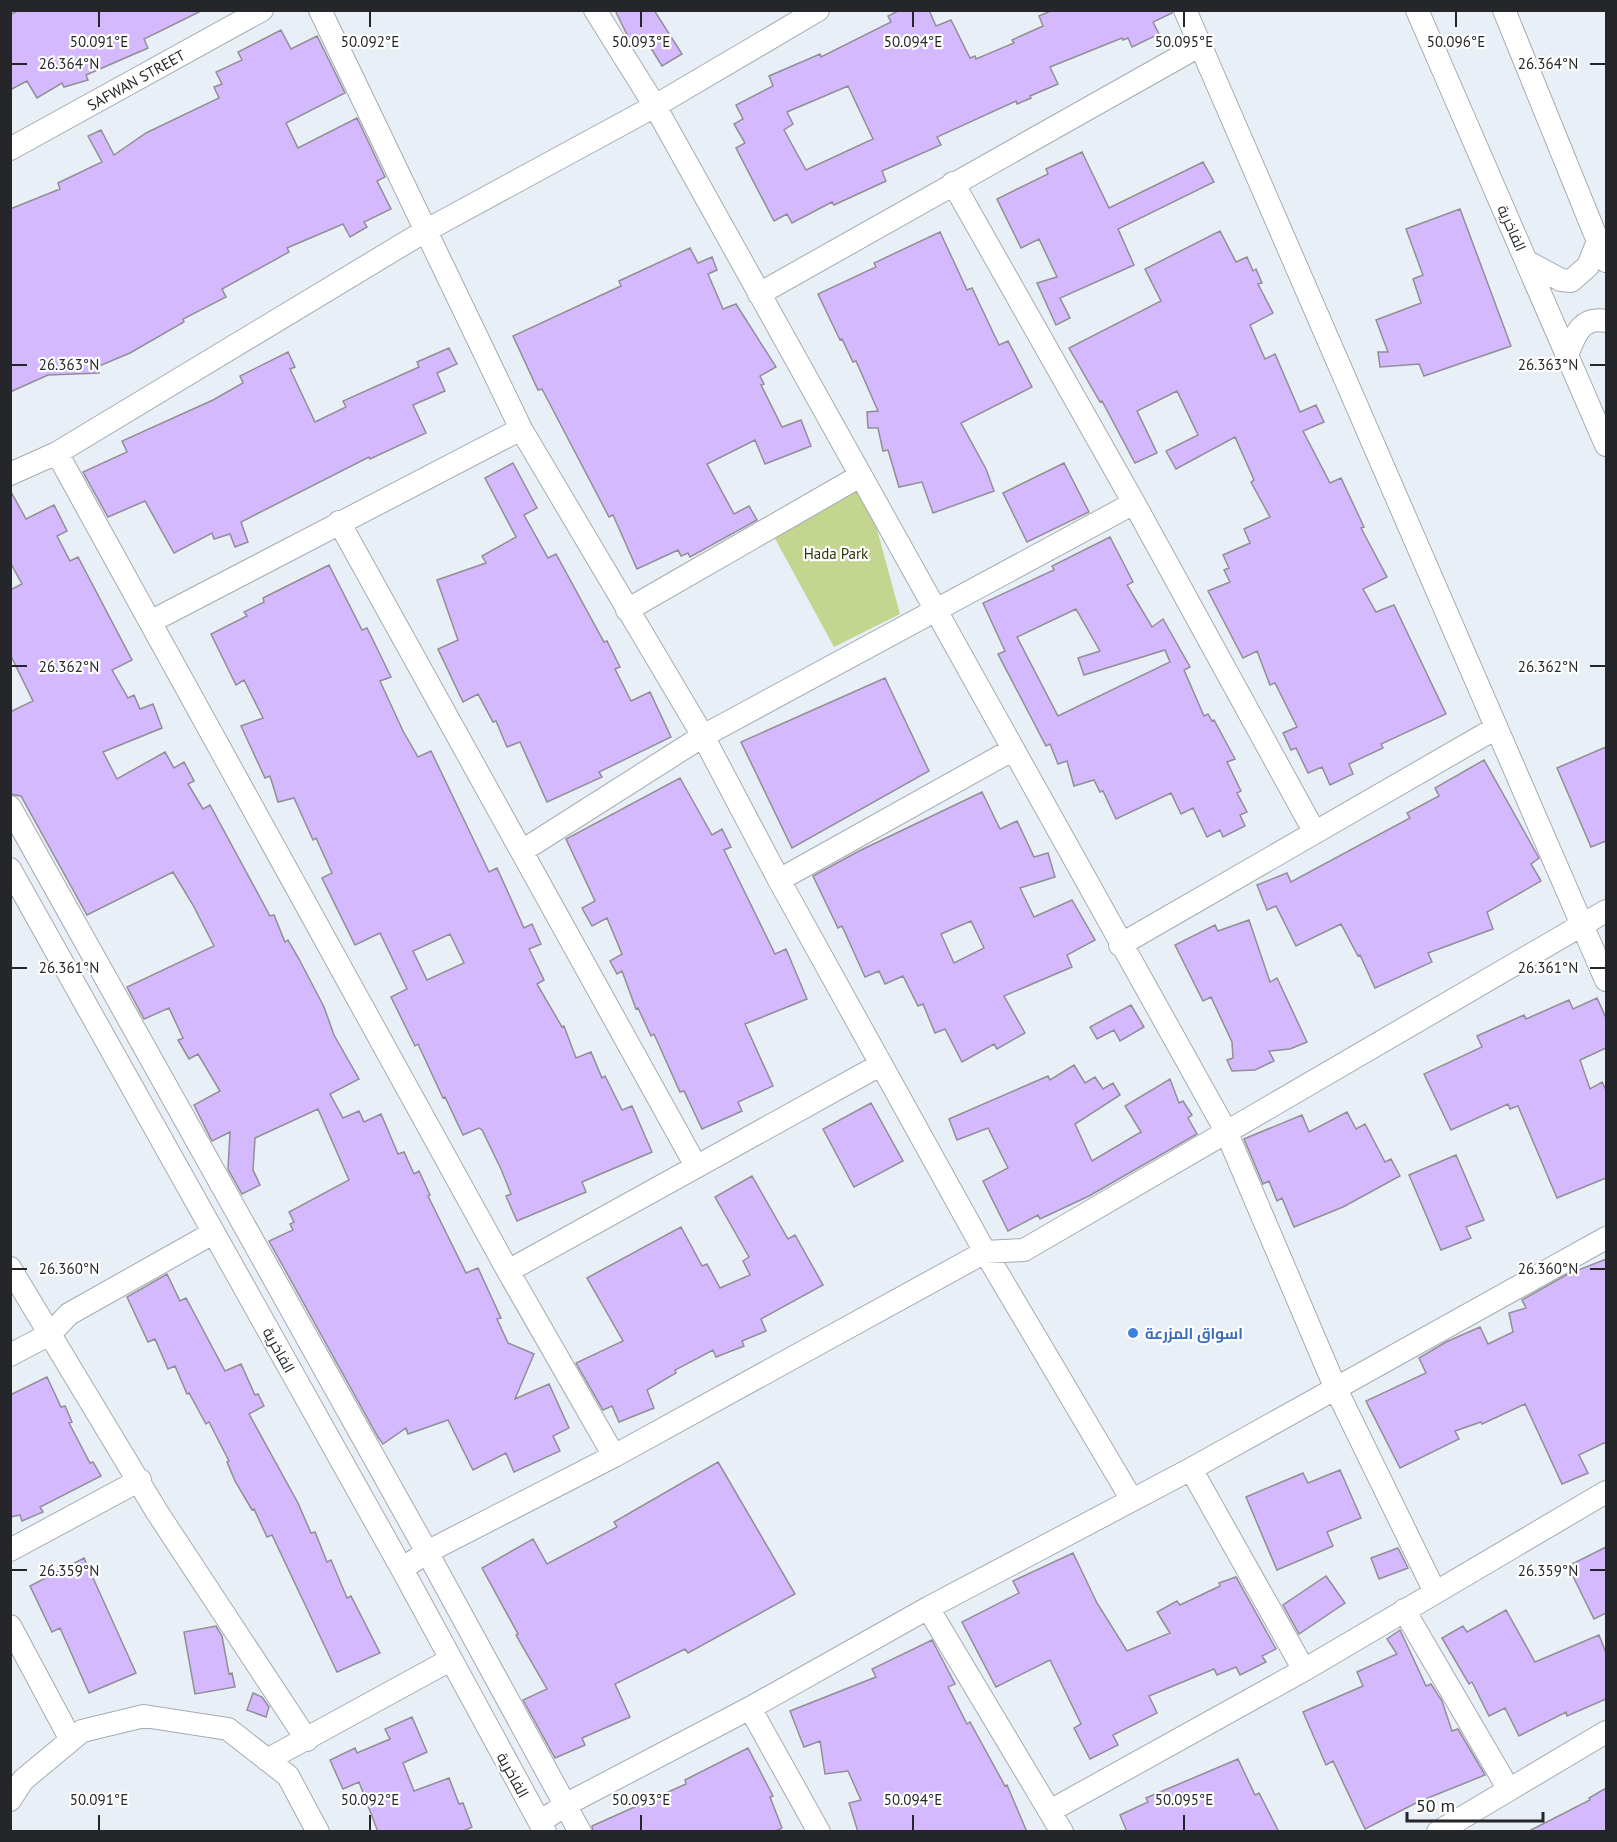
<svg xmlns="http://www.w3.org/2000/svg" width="1617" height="1842" font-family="'PT Sans',Cairo,sans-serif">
  <rect width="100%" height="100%" fill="#e9eff6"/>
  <!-- green -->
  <path fill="#c3d58f" d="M865 485 900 614 834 647 772 533Z"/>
  <!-- building -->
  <path fill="#d4b9ff" stroke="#918e96" stroke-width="1.5" fill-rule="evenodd" d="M19 10H203L144 39 148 48 86 75 88 80 64 87 62 83 37 98 27 81 10 90V15Z
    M615 10H654L682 54 662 66 644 37 631 43Z
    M900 10H929L936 26 951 20 970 58 975 56 976 59 1014 43 1012 40 1043 26 1039 16 1053 10H1172V13L1153 22 1159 34 1132 47 1128 38 1123 40 1122 38 1050 67 1058 84 1030 96 1031 98 1017 104 1016 101 937 137 941 145 882 171 886 181 834 205 832 202 792 223 787 214 774 221 736 148 745 143 734 124 743 119 736 105 773 86 769 76 820 54 821 57 891 22 888 16ZM848 86 873 139 806 170 784 130 793 124 787 112Z
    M281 30 291 49 317 36 345 93 286 123 298 148 357 118 385 177 377 181 391 209 364 222 367 227 350 237 343 224 287 248 289 252 222 289 226 297 183 319 184 322 130 353 99 366V373L48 375 10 392V209L60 189 58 183 102 162 88 136 101 130 114 155 146 133 219 98 214 87 222 84 216 72 242 60 238 52Z
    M1082 152 1109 208 1203 162 1214 182 1118 229 1134 265 1060 298 1070 318 1056 325 1037 283 1057 277 1039 239 1021 248 997 199 1048 174 1046 169Z
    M1460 209 1511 346 1424 376 1419 364 1380 367 1378 352H1388L1376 320 1421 303 1413 279 1423 275 1406 229Z
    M1220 231 1236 262 1247 257 1253 271 1256 269 1262 283 1258 284 1273 313 1250 325 1265 359 1275 354 1300 412 1316 405 1324 422 1303 431 1330 483 1341 478 1364 527 1361 528 1387 577 1363 589 1376 612 1394 605 1446 714 1381 744 1383 748 1349 764 1353 774 1330 785 1322 767 1308 773 1296 748 1291 750 1283 733 1297 727 1275 683 1270 685 1257 651 1243 658 1208 591 1230 582 1224 570 1229 568 1223 555 1250 543 1244 529 1270 517 1251 482 1254 480 1235 437 1176 469 1166 451 1198 435 1177 391 1137 411 1157 453 1135 463 1102 401 1100 402 1069 348 1161 301 1145 269Z
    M940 232 967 290 972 288 999 345 1008 341 1032 387 961 423 986 469 994 491 933 513 922 482 899 487 888 450 883 451 878 428H868L867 412 878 411 856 361 853 362 842 339 840 340 818 294 876 267 874 263Z
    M690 248 698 263 712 257 717 270 708 274 723 309 736 304 776 367 760 376 764 384 761 385 782 427 801 420 811 446 765 464 755 440 707 464 734 514 749 506 757 520 690 557 688 553 681 556 678 550 637 569 613 515 609 517 542 389 538 390 513 336 621 286 619 281Z
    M449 348 457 364 437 373 445 391 413 405 426 433 370 459 369 457 241 522 248 542 235 547 230 534 214 539 212 533 174 553 145 501 108 517 83 472 127 452 122 441 213 400 243 383 240 376 288 352 295 367 290 369 315 422 346 407 343 401 419 367 417 362Z
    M513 463 537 508 524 515 548 558 556 554 604 642 607 641 620 667 615 669 631 701 650 692 671 737 599 772 602 777 547 802 520 742 507 747 496 721 493 722 478 694 463 702 438 649 458 640 437 580 486 563 482 556 516 537 485 478Z
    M1064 463 1089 512 1027 542 1003 493Z
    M10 490 26 519 54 505 67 531 57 536 70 561 78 557 132 660 112 670 128 698 134 695 140 709 153 704 162 728 103 752 117 779 165 752 174 768 184 762 194 781 188 784 203 809 210 805 270 916 274 915 285 942 288 940 299 959 324 1007 334 1035 359 1079 330 1094 343 1118 359 1111 364 1122 381 1114 398 1154 404 1152 414 1174 419 1171 430 1195 428 1196 466 1273 478 1268 501 1318 497 1319 508 1343 534 1354 515 1399 549 1384 569 1428 553 1436 560 1451 514 1472 506 1453 473 1470 448 1420 408 1434 406 1428 383 1444 378 1437 269 1241 293 1230 290 1224 294 1222 289 1212 349 1180 318 1109 255 1138 253 1170 260 1185 242 1194 228 1169 230 1132 212 1141 194 1105 220 1091 198 1054 189 1059 178 1040 183 1038 169 1008 144 1019 127 987 214 946 193 905 173 872 87 915 21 796 10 794V712L33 701 10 654V590L22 584 10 562Z
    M1110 537 1133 582 1127 585 1152 627 1163 619 1190 667 1184 670 1204 716 1208 714 1212 721 1214 720 1235 759 1227 762 1241 791 1237 793 1247 812 1240 815 1245 826 1223 837 1220 830 1207 837 1193 808 1181 814 1171 793 1116 819 1103 791 1100 792 1094 780 1074 786 1067 761 1058 764 1050 744 1046 746 998 654 1005 651 983 603 1054 570 1052 566ZM1076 609 1100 651 1078 658 1084 675 1165 650 1170 662 1058 716 1017 637Z
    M329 565 362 630 367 628 391 677 380 681 403 731 418 757 431 751 489 872 497 868 524 928 532 924 541 944 529 949 544 980 537 984 562 1027 564 1026 576 1058 591 1052 602 1078 605 1076 622 1110 632 1106 652 1152 582 1182 586 1192 517 1221 506 1196 511 1194 501 1169 482 1130 479 1128 463 1135 445 1097 443 1098 418 1044 415 1046 391 997 407 989 380 933 355 945 322 878 332 873 316 838 313 840 294 798 278 802 270 776 265 778 241 726 263 718 244 680 236 685 211 634 247 616 244 612 264 602 263 598ZM450 934 464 963 427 980 413 951Z
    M885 678 929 771 792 848 741 742Z
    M1606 747V841L1591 847 1557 768Z
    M1484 760 1539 858 1531 864 1541 881 1487 912 1493 929 1428 953 1432 962 1375 988 1360 955 1358 956 1341 924 1296 946 1276 906 1267 910 1257 885 1287 873 1291 882 1410 818 1407 813 1439 796 1435 788Z
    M680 778 712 835 722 829 731 847 724 850 775 954 786 949 807 999 745 1024 773 1086 738 1102 742 1111 702 1129 684 1091 680 1092 654 1034 651 1036 638 1008 636 1009 622 971 617 974 610 961 622 954 607 918 592 926 582 908 595 901 566 839Z
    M982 792 1000 829 1017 821 1034 857 1048 853 1055 877 1020 888 1034 917 1072 900 1095 940 1067 955 1072 967 1004 996 1025 1033 997 1049 994 1044 962 1062 945 1029 935 1033 923 1004 918 1006 903 976 885 984 879 971 865 977 842 926 838 928 813 876 859 851ZM971 921 984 948 954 963 941 934Z
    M1249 920 1270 982 1277 978 1307 1042 1290 1049 1269 1051 1274 1061 1255 1070 1232 1071 1227 1060 1233 1058 1232 1042 1211 997 1203 1001 1175 945 1215 925 1218 931Z
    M1597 998 1606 1018V1048L1580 1060 1590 1089 1602 1082 1606 1090V1178L1557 1198 1518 1106 1510 1109 1508 1104 1451 1130 1424 1074 1482 1047 1477 1036 1524 1015 1526 1019 1569 1000 1573 1009Z
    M1131 1005 1144 1027 1120 1041 1114 1030 1097 1039 1090 1027Z
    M1074 1065 1085 1083 1095 1077 1103 1089 1113 1083 1120 1095 1075 1124 1092 1161 1141 1132 1125 1106 1170 1079 1179 1103 1183 1101 1192 1115 1188 1118 1197 1134 1089 1196 1040 1219 1038 1215 1008 1231 983 1181 1008 1168 988 1128 957 1140 949 1119 1048 1076 1050 1080Z
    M871 1103 903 1161 854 1187 823 1129Z
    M1347 1112 1356 1129 1365 1124 1385 1162 1391 1159 1400 1176 1343 1207 1294 1227 1282 1198 1277 1201 1269 1181 1263 1184 1244 1139 1302 1115 1309 1132Z
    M1456 1155 1484 1220 1466 1227 1471 1238 1441 1250 1409 1175Z
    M752 1176 788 1239 795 1235 823 1285 761 1319 766 1331 742 1341 744 1346 716 1357 713 1350 675 1370 676 1373 647 1390 654 1408 619 1422 612 1406 603 1410 576 1363 623 1341 587 1278 681 1227 702 1266 707 1264 720 1288 750 1275 743 1261 749 1257 715 1197Z
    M1606 1259V1442L1579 1455 1588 1473 1562 1484 1525 1404 1482 1424 1481 1422 1455 1431 1459 1439 1400 1468 1366 1401 1426 1373 1419 1358 1446 1342 1480 1327 1488 1344 1513 1332 1509 1313 1526 1308 1522 1300 1566 1275Z
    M167 1274 180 1301 186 1298 225 1371 241 1364 255 1395 258 1394 264 1406 249 1414 298 1503 311 1533 315 1532 327 1562 331 1560 347 1598 351 1596 380 1653 337 1672 272 1535 267 1537 254 1509 252 1510 235 1481 227 1462 229 1461 209 1422 206 1424 189 1393 187 1394 175 1366 168 1369 155 1339 148 1342 127 1297Z
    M47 1377 61 1407 65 1406 72 1422 69 1423 90 1463 93 1462 101 1476 40 1507 43 1512 22 1521 20 1515 10 1517V1395Z
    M718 1462 795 1594 688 1653 685 1649 615 1684 630 1717 582 1738 585 1745 555 1758 523 1700 547 1689 516 1635 518 1634 482 1568 533 1539 547 1564 617 1527 614 1522Z
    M1340 1470 1361 1518 1327 1532 1333 1546 1277 1570 1246 1497 1303 1473 1308 1483Z
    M1606 1547V1613L1594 1619 1568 1566Z
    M1398 1548 1408 1568 1379 1579 1371 1558Z
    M1073 1553 1097 1603 1127 1651 1170 1633 1157 1612 1177 1601 1180 1605 1220 1586 1219 1583 1236 1577 1276 1649 1262 1656 1266 1662 1240 1675 1236 1667 1217 1675 1214 1669 1149 1696 1157 1713 1113 1735 1118 1745 1090 1759 1074 1728 1081 1724 1050 1660 996 1687 962 1622 1019 1593 1013 1581Z
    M84 1558 136 1673 89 1693 60 1628 52 1632 30 1586Z
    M1326 1576 1345 1603 1299 1634 1283 1605Z
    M1506 1610 1535 1662 1599 1635 1606 1653V1699L1567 1716 1566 1712 1519 1736 1505 1708 1489 1716 1472 1682 1469 1684 1442 1638 1463 1626 1467 1632Z
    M216 1626 222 1636 229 1674 232 1673 235 1687 195 1694 184 1632Z
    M1400 1630 1426 1686 1431 1684 1442 1701 1452 1731 1458 1729 1485 1775 1418 1802 1365 1829 1333 1761 1326 1765 1303 1712 1363 1686 1357 1672 1397 1654 1387 1639Z
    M932 1640 955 1684 948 1687 967 1724 970 1722 1005 1786 1007 1785 1027 1832H858L849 1803 861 1800 848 1771 825 1774 820 1741 804 1747 790 1711 876 1677 872 1669Z
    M253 1693 262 1697 269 1707 266 1717 247 1710Z
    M412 1717 427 1752 403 1763 414 1791 449 1778 459 1804 463 1803 472 1827 461 1832H378L359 1782 343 1789 330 1760 355 1748 357 1753 390 1739 385 1729Z
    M748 1748 773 1796 770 1797 782 1828 774 1832H593L592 1826 686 1784 685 1780Z
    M1238 1759 1255 1795 1259 1793 1279 1832H1127L1120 1815 1148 1802 1146 1798Z
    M1606 1788V1832H1527L1590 1800 1589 1798Z"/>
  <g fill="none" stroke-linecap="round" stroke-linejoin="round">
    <!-- minor casing -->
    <g stroke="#a5abb2" stroke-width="24">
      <path id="minor" d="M320 10 521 429 703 736 779 880 985 1252 1132 1500
        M595 10 655 106 1226 1131 1336 1389 1435 1592
        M1185 10 1606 980
        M1417 10 1606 445
        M1504 10 1606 261
        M10 149 262 10
        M953 183 1134 503 1314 831
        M1526 261 1561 280 1571 281 1588 266 1598 241
        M759 294 1199 46
        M1567 355C1575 335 1581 316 1606 321
        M57 453 508 1271 614 1456
        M10 474 57 453 425 231 655 106 818 10
        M339 522 696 1166
        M627 610 860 476
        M150 622 521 429
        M10 807 427 1552 580 1832
        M522 851 703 736 1134 503
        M10 869 402 1569 545 1832
        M779 880 1012 750
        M1120 945 1496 728
        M10 1268 157 1512 307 1740
        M508 1271 880 1065
        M10 1355 50 1334 69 1314 213 1233
        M1191 1469 1304 1670
        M10 1550 140 1480
        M402 1569 427 1552 614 1456 985 1252 1024 1250 1606 911
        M928 1608 1062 1832
        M1404 1610 1508 1788
        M10 1626 71 1740
        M750 1708 819 1832
        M267 1760 450 1660
        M10 1800 23 1780 82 1731 144 1716 228 1729 288 1776 318 1832
        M1050 1811 1304 1670 1606 1492
        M540 1822 565 1805 750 1708 928 1608 1191 1469 1606 1238
        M1438 1832 1606 1732"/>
    </g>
    <!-- minor -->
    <use href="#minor" stroke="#fff" stroke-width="22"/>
  </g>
  <!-- ticks -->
  <path fill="none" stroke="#242629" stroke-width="2" d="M99 12V27M370 12V27M641 12V27M913 12V27M1184 12V27M1456 12V27M12 64H27M1590 64H1605M12 365H27M1590 365H1605M12 666H27M1590 666H1605M12 968H27M1590 968H1605M12 1269H27M1590 1269H1605M12 1570H27M1590 1570H1605M99 1815V1830M370 1815V1830M641 1815V1830M913 1815V1830M1184 1815V1830"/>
  <!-- markers -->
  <circle fill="#3f7fe0" stroke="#fff" stroke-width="2" cx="1133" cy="1333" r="6"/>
  <g text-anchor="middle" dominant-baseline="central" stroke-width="4.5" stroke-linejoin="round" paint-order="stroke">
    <!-- street labels -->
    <g font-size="15" fill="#242629" stroke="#fff">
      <text transform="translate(136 80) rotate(-29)">SAFWAN STREET</text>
      <text transform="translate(1512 228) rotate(66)">الفاخرية</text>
      <text transform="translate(279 1350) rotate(61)">الفاخرية</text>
      <text transform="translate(513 1775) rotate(61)">الفاخرية</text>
    </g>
    <!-- park labels -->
    <g font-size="15" fill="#2d3700" stroke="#fff">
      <text x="836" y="553">Hada Park</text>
    </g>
    <!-- shop labels -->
    <g font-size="15" font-weight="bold" fill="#366cbe" stroke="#fff" text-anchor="start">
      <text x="1145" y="1333">اسواق المزرعة</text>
    </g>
  </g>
  <g font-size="15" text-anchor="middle" fill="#242629" stroke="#fff" stroke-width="4.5" stroke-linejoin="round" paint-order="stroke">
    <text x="99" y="47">50.091°E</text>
    <text x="370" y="47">50.092°E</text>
    <text x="641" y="47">50.093°E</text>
    <text x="913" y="47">50.094°E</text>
    <text x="1184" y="47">50.095°E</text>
    <text x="1456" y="47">50.096°E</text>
    <text x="69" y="69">26.364°N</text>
    <text x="1548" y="69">26.364°N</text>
    <text x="69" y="370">26.363°N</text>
    <text x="1548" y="370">26.363°N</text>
    <text x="69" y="672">26.362°N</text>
    <text x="1548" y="672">26.362°N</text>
    <text x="69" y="973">26.361°N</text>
    <text x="1548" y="973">26.361°N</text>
    <text x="69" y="1274">26.360°N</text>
    <text x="1548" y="1274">26.360°N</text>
    <text x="69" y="1576">26.359°N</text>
    <text x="1548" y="1576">26.359°N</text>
    <text x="99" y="1805">50.091°E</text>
    <text x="370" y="1805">50.092°E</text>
    <text x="641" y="1805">50.093°E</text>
    <text x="913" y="1805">50.094°E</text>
    <text x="1184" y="1805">50.095°E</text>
  </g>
  <!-- border -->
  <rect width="1617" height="1842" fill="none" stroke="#242629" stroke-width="24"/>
  <!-- scale -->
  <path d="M1407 1812v9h136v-9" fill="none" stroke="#242629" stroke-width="3"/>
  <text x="1416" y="1812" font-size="18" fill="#242629" stroke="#ffffff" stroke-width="4.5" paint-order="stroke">50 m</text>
</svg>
